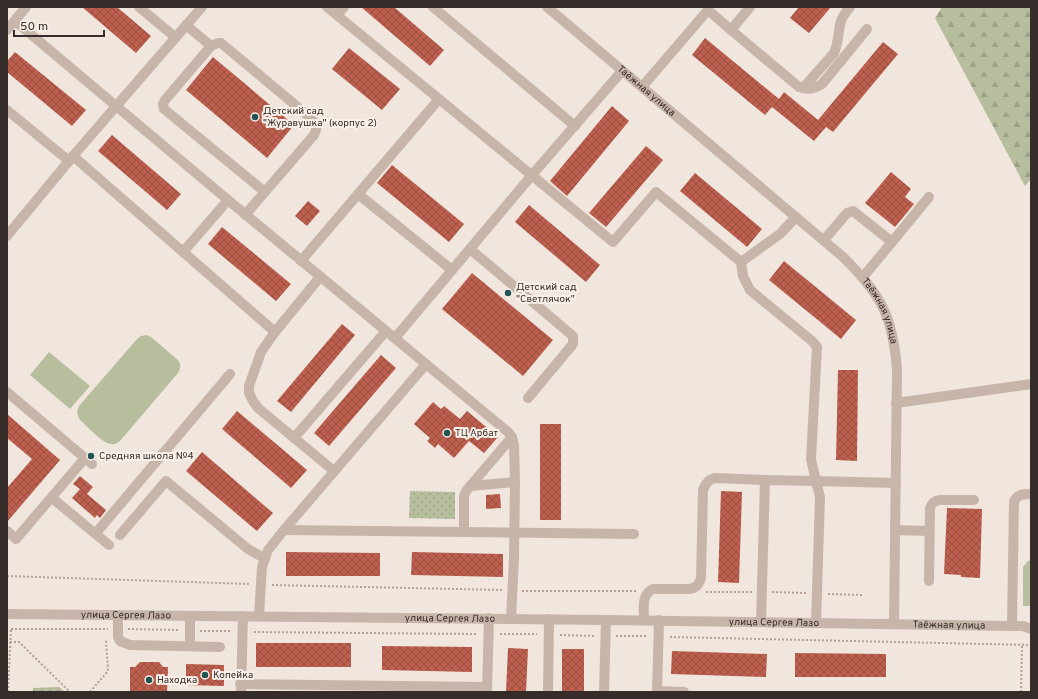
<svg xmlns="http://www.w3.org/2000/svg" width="1038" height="699" font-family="Overpass,sans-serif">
  <defs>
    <pattern id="forest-firs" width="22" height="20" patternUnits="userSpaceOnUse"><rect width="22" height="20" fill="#b6be9e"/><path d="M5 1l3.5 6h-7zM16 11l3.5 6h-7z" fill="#9da388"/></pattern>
    <pattern id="park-dots" width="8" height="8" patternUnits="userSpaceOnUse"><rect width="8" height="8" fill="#b6be9e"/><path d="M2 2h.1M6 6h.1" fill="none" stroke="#9da388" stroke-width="1.8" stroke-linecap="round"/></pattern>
    <pattern id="building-cross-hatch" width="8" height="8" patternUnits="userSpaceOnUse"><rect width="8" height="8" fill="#bd5f4e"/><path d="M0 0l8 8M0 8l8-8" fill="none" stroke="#9a4f41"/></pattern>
  </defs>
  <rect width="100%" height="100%" fill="#f0e6dd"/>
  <!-- green -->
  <path fill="#b6be9e" d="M147 335 151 337 178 360C181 365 181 368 178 373L120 441C117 443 115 445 111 444 103 444 87 426 80 420 77 415 76 412 79 406L137 339 141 336Z
    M49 352 90 386 70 409 30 375Z
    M1031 560V606H1023V567L1028 561Z"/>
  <!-- forest -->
  <path fill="url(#forest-firs)" d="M942 7H1031V179L1025 186 935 18Z"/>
  <!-- park -->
  <path fill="url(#park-dots)" d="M410 491 455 492V519L409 518Z
    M59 687 65 692H33V688Z"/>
  <!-- building -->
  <path fill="url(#building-cross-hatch)" d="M82 7H117L151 36 136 53Z
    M361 7H394L444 50 430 66Z
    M799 7H831L809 33 790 18Z
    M705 38 779 99 784 92 818 120 883 42 898 54 833 132 826 127 814 141 772 107 765 115 692 55Z
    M349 48 400 89 382 110 332 69Z
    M15 52 86 110 72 126 7 72V61Z
    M213 57 294 125 267 158 186 90Z
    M612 106 629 121 567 196 550 181Z
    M112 135 181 194 167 210 98 151Z
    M646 146 663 160 606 227 589 213Z
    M392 165 464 224 449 242 377 183Z
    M891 172 911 189 905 197 914 204 895 227 865 203Z
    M695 173 762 229 747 247 680 191Z
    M308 201 320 211 307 226 295 216Z
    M529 205 600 265 586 282 515 222Z
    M222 227 291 284 276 301 208 244Z
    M784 261 856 320 841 339 769 280Z
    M472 273 553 340 523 376 442 309Z
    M342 324 355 335 291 412 277 401Z
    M381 355 396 368 329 446 314 433Z
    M838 370H858L857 461 836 460Z
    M433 402 441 409 444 406 460 419 467 411 498 437 484 453 469 441 454 458 438 444 435 448 427 441 430 438 414 424Z
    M237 411 307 470 291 488 222 429Z
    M7 414 60 460 7 522V488L32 459 7 438Z
    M540 424H561V520H540Z
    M202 452 273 513 257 531 186 471Z
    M80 476 93 487 87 494 106 510 100 518 97 515 95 518 72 498 80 489 73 484Z
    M721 491 742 492 739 583 718 582Z
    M500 494 501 508 486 509V495Z
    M947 508 982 509 980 578 961 577V575L944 574Z
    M286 552 380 553V576H286Z
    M412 552 503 554V577L411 575Z
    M256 643H351V667H256Z
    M382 646 472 647V672L382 670Z
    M508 648 528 649 526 692H506Z
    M562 649H584V692H562Z
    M672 651 767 654 766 677 671 674Z
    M795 653 886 654V677H795Z
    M140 662H159L163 667H168L167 692H130V667H135Z
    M186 664 224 665V686L186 685Z"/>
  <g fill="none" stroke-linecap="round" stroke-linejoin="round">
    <!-- path -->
    <path stroke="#b39f94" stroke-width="2" stroke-dasharray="2 2" stroke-linecap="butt" d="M7 576 250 584
      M272 585 502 590
      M522 591H636
      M706 592H752
      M772 592 806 593
      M828 594 863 595
      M11 629H108
      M128 629 180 630
      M200 631H231
      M254 632 477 634
      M500 634H537
      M560 635 595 636
      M616 636H647
      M670 637 1031 645
      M10 642H19L70 692
      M8 692 11 629
      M90 692 108 671 106 640
      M1021 692 1022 644"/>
    <!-- minor -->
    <g stroke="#c8b5aa" stroke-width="10">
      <path d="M139 7 175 37"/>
      <path d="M327 7 613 242 656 192 741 262 780 234 796 217"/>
      <path d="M433 7 575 126"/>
      <path id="s1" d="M547 7 842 256C881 294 893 316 897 370L894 624"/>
      <path d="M337 15 344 7"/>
      <path d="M15 21 228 200 508 432 512 437 514 445 515 482 514 559 511 619"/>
      <path d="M186 25 211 46"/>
      <path d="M7 30 26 7"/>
      <path d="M731 30 799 87C808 90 814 89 822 84L867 29"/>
      <path d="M642 87 708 10 731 30 750 7"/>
      <path d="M803 88 834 53C839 42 838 31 841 21 843 15 847 11 850 7"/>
      <path d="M7 110 69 161"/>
      <path d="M73 156 275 332"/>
      <path d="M358 194 452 270"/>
      <path d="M245 215C268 188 291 162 314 135 318 128 316 125 312 119L221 43H218L211 46 165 100 163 104 164 109 265 192"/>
      <path d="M7 236 73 156 202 7"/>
      <path d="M824 240 847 213 853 211 892 242 863 277"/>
      <path d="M892 242 929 197"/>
      <path d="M470 249 573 336V344L528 398"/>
      <path d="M183 252 228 200"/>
      <path d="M301 261 439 99"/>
      <path d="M741 262 743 276 750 290 812 341 817 347 811 459 816 481 765 480 761 622"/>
      <path d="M320 277 275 332 261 352 249 386V393L253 401 258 408 334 471"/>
      <path d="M395 338 532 175 622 71"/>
      <path d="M7 392 92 464"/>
      <path d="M896 403 1031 384"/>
      <path d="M294 438 386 331"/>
      <path d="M470 486 515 482"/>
      <path d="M52 498 109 545"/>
      <path d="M284 530 634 534"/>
      <path d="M895 530 929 531"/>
      <path d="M7 531 16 539 85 458"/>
      <path d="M464 532V496L466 491 512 437"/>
      <path d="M96 533 230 374"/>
      <path d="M120 535 166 481 248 549 264 558"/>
      <path d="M929 581 930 508C932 503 934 501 940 500H974"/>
      <path id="s2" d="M7 614 606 620 1012 626H1023L1031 629"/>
      <path d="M118 615V637L120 641 130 645 220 647"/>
      <path d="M190 616V646"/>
      <path d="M259 616 262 567 268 550 284 530 426 364"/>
      <path d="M644 620C644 608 641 595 653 589H690C697 587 699 584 701 578L703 490C706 483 708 480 715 478L765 480"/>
      <path d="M816 622 820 497 816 481 896 483"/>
      <path d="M1012 626 1014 501C1018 494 1023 494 1031 494"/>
      <path d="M240 684 486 687"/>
      <path d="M657 691 684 692"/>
      <path d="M241 692 243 616"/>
      <path d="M487 692 489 618"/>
      <path d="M548 692 549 619"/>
      <path d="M604 692 606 620"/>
      <path d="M657 692 659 620"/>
    </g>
  </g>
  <!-- markers -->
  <g fill="#215453" stroke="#f8f0e9" stroke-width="1.5">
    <circle cx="255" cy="117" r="4"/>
    <circle cx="508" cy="293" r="4"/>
    <circle cx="447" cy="433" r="4"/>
    <circle cx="91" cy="456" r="4"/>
    <circle cx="205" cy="675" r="4"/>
    <circle cx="149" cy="680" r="4"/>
  </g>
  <g text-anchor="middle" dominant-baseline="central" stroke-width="4" stroke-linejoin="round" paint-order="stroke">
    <!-- street labels -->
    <g font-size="10" fill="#362c29" stroke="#f8f0e9">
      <text stroke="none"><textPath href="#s1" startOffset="130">Таёжная улица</textPath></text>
      <text stroke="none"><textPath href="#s1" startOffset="454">Таёжная улица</textPath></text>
      <text stroke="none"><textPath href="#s2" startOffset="119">улица Сергея Лазо</textPath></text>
      <text stroke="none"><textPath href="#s2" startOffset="443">улица Сергея Лазо</textPath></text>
      <text stroke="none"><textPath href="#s2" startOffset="767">улица Сергея Лазо</textPath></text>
      <text stroke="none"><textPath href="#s2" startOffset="942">Таёжная улица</textPath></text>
    </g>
    <!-- poi labels -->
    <g font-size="10" fill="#362c29" stroke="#f8f0e9" text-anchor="start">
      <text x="263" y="111">Детский сад<tspan x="263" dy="12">"Журавушка" (корпус 2)</tspan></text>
      <text x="516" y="287">Детский сад<tspan x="516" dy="12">"Светлячок"</tspan></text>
      <text x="455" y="433">ТЦ Арбат</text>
      <text x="99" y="456">Средняя школа №4</text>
      <text x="213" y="675">Копейка</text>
      <text x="157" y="680">Находка</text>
    </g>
  </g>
  <!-- border -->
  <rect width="1038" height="699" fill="none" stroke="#362c29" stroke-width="16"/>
  <!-- scale -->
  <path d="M14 30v6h90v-6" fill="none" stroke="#362c29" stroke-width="2"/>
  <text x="20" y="30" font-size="12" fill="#362c29" stroke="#f8f0e9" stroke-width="3" paint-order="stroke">50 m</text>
</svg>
